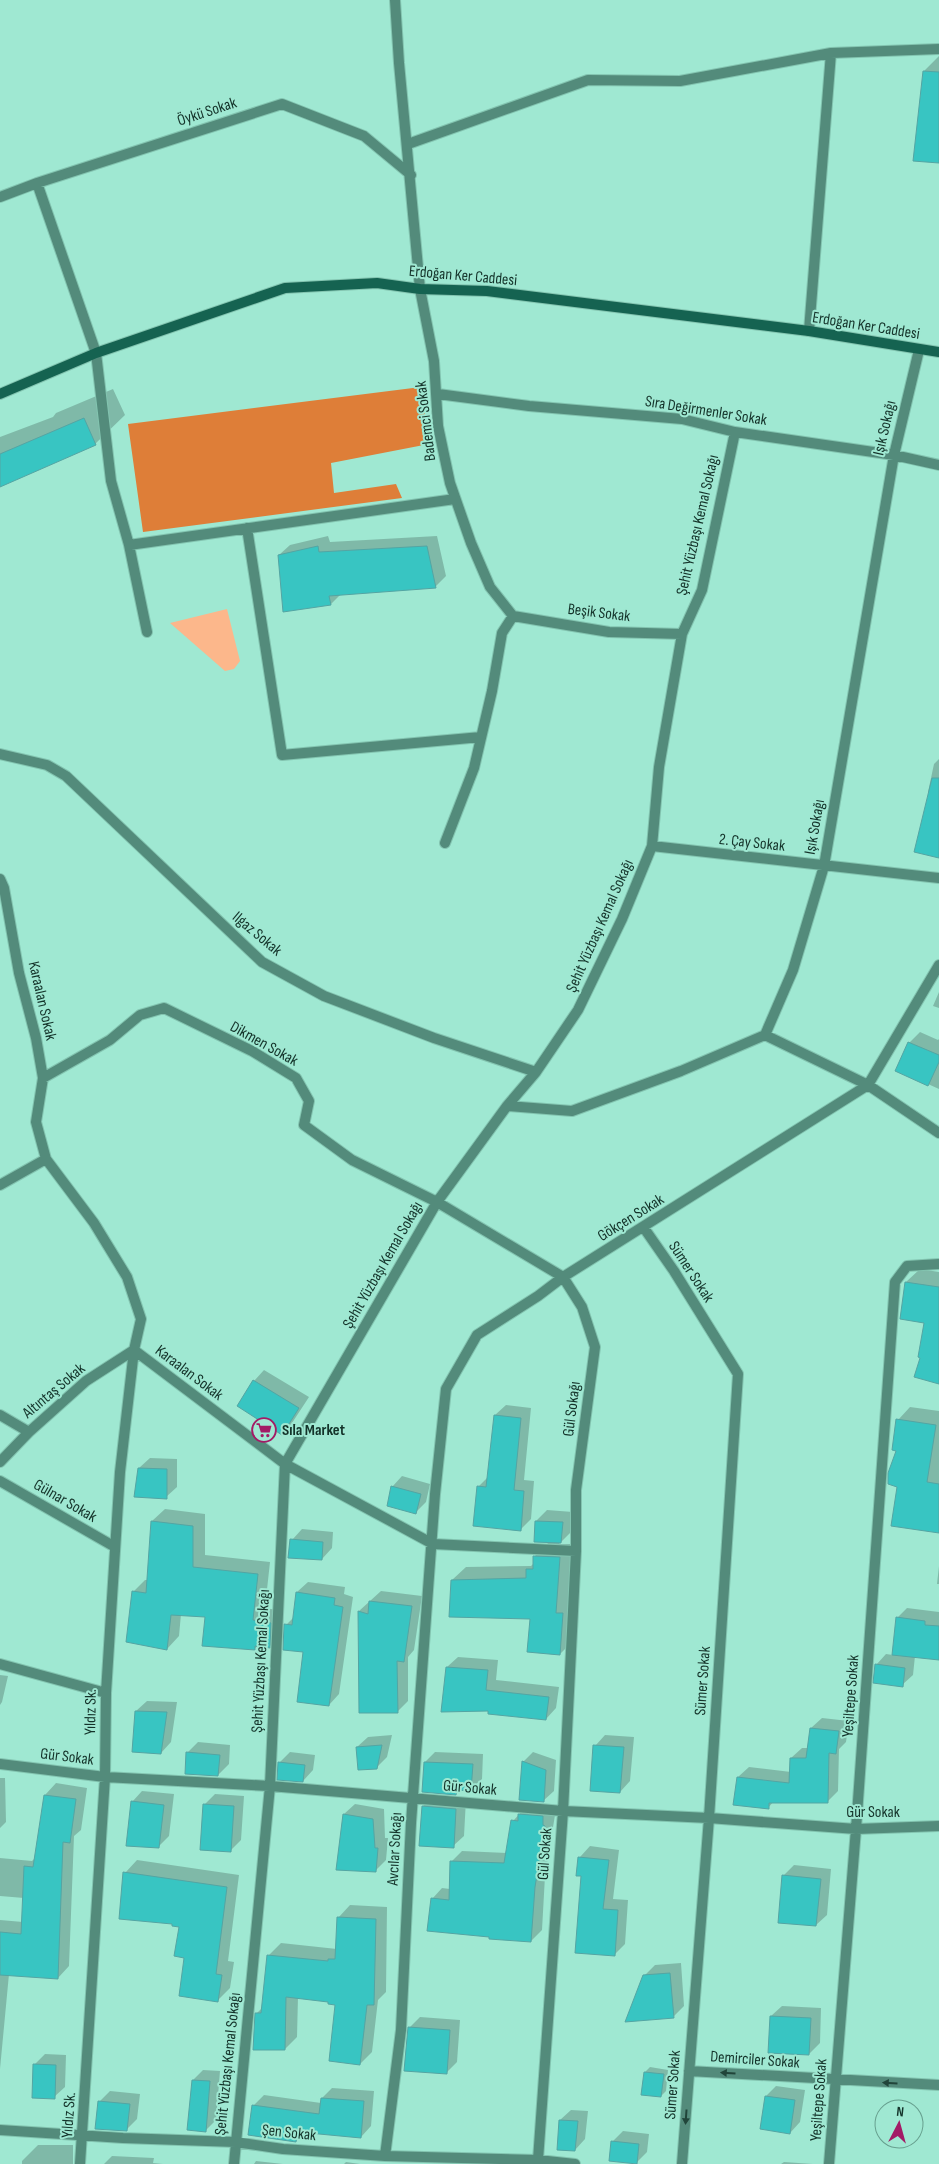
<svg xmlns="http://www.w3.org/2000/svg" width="939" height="2164" font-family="'Sofia Sans Condensed',sans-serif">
  <rect width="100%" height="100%" fill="#9fe8d2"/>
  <!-- green -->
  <path fill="#fcb78b" d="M227 609 240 661 234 669 225 671 170 623Z"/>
  <!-- forest -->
  <path fill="#de7e38" d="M421 387 429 444 331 463 334 493 396 484 402 498 143 532 128 424Z"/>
  <!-- shadow -->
  <path fill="#0003" d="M939 56V162L924 71Z
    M113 389 125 415 95 444 0 484V437L53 417 56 413Z
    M328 536 330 542 437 536 446 576 435 587 341 594 331 604 284 611 279 555 290 545Z
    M939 759V856L930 792H928L934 764Z
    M939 992V1008L933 1006Z
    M920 1032 938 1040 939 1039V1089L897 1070 909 1043Z
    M920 1269 939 1272V1383L922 1357 926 1322 906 1282Z
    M264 1370 309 1397 292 1423 282 1433 254 1381Z
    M506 1405 531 1408 524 1480 534 1481 531 1519 520 1530 478 1487 489 1476 495 1415Z
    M910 1407 939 1411V1490L898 1486V1420Z
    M150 1458 177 1459V1487L166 1497 139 1468Z
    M402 1476 430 1484 426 1502 415 1513 392 1487Z
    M165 1509 205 1514V1555L270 1562 265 1608 283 1611 281 1635 269 1647 258 1646 254 1649 206 1616 181 1614 179 1636 167 1649 133 1592 145 1580H148L152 1521Z
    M547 1510 573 1512 571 1532 559 1544H573V1641L560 1654 531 1618 452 1580 466 1567 531 1566 534 1563 535 1556 549 1542 536 1521Z
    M302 1529 333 1532 332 1548 322 1559 292 1540Z
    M939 1566V1584H937Z
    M308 1582 345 1587 344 1594 353 1597 339 1694 329 1705 305 1651 286 1625 295 1616 297 1592Z
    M381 1591 422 1596 414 1650 408 1657V1701L397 1712 359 1611Z
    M907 1608 939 1612V1658L915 1656 913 1675 902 1685 876 1665 886 1654 893 1655 897 1618Z
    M458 1657 498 1660 496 1680 559 1687 556 1708 546 1719 489 1710 447 1667Z
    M0 1675 8 1676 2 1702 0 1705Z
    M147 1701 177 1702 171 1742 161 1753 136 1711Z
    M822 1718 849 1721 846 1742 839 1749 838 1791 827 1802 774 1801 768 1808 738 1777 749 1767 791 1772V1758L802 1748H809L811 1728Z
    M392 1735 387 1757 376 1768 357 1747 368 1737Z
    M605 1735 634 1737 630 1781 620 1792 595 1746Z
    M198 1742 230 1745 229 1764 218 1775 187 1753Z
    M290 1752 315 1755 313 1770 303 1781 279 1763Z
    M435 1752 483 1754 482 1779 471 1789H461L456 1794 425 1762Z
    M533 1752 556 1760 554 1791 543 1801 523 1762Z
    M0 1778H5L6 1822 0 1828Z
    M56 1783 87 1788 81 1830 74 1836 69 1966 58 1978 9 1974 0 2069V1920L23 1922 24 1898 0 1896V1858L32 1861 36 1857 45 1795Z
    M142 1791 174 1794 169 1836 159 1846 132 1802Z
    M215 1794 244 1796 241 1840 230 1851 204 1805Z
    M433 1796 466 1799 464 1836 453 1846 423 1806Z
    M355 1804 384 1809 385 1838H388L386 1860 376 1870 344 1814Z
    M523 1810 555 1815 545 1876 542 1930 531 1941 432 1899 442 1888 450 1889 451 1862 462 1851 507 1853 513 1821Z
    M590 1846 619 1850 613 1899 628 1900 625 1944 614 1955 582 1875H577L580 1857Z
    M137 1860 239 1875 228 1961 234 1962 230 1988 218 2000 180 1926 125 1873Z
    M794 1865 831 1869 827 1915 816 1925 783 1876Z
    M350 1905 387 1907 386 1992 378 2000 372 2052 360 2064 337 2003 329 2000 298 1997 297 2037 285 2049 257 2013 263 2007 269 1955 281 1943 337 1949 338 1918Z
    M681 1963 684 2006 674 2016 644 1976 655 1965Z
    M782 2006 821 2008 820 2043 809 2054 771 2016Z
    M420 2017 460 2020 457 2062 446 2073 409 2028Z
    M45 2054 66 2055 65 2087 54 2097 34 2065Z
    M650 2067 668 2070 666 2091 661 2096 645 2072Z
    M203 2070 220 2071 216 2120 205 2131 193 2080Z
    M776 2086 805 2090 800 2122 790 2133 766 2096Z
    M332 2088 374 2091 371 2126 361 2137 305 2132 296 2140 253 2106 264 2095 321 2103 322 2098Z
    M110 2091 140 2094 137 2119 126 2130 99 2102Z
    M571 2110 588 2111 585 2139 575 2150 560 2120Z
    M623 2131 649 2134 647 2152 637 2162 612 2142Z
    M38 2145H73V2164H22V2161Z
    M112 2156 154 2158 153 2163 163 2164H104Z
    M256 2161 283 2164H254Z
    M346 2162 360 2164H344Z
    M784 2162 813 2164H781Z"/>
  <!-- building -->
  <path fill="#38c5c2" stroke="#54a5a3" d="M923 71 939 72V163L913 161Z
    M84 418 96 445 0 487V454Z
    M318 546 319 552 427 546 436 588 329 596 331 605 283 612 278 555Z
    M932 778H939V858L914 852Z
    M908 1042 939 1055V1062L928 1086 895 1071Z
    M905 1282 939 1287V1384L914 1377 920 1358 918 1357 924 1323 900 1319Z
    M253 1380 299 1408 282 1435 237 1406Z
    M494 1415 521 1418 514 1490 524 1491 521 1531 473 1526 477 1486 486 1487Z
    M896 1419 936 1425 927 1482 939 1484V1533L891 1526 897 1487 888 1484V1473L896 1451 892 1450Z
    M138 1468 167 1469V1499L134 1497Z
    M391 1486 421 1494 416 1514 387 1506Z
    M151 1521 193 1526V1567L258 1574 253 1620 271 1623 270 1648 255 1646V1650L202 1646 205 1617 171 1615 167 1650 126 1642 132 1591 146 1593Z
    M535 1521 563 1522 561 1543 534 1542Z
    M290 1539 323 1542 322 1560 288 1558Z
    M533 1556 560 1557 556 1613H563L560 1655 527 1652 530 1619 449 1617 451 1580 526 1578V1569H533Z
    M296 1592 335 1598 334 1605 343 1607 329 1706 297 1702 303 1652 283 1650 284 1624 292 1625Z
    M369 1601 412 1606 404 1662 397 1661 398 1713H359L358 1611 368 1614Z
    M896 1617 925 1621V1625L939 1626V1660L892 1655Z
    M875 1664 905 1668 903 1687 873 1683Z
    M446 1667 488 1670 486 1690 549 1697 546 1720 488 1714V1711L441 1712Z
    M135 1711 167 1712 161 1754 132 1752Z
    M810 1728 839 1731 836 1754 829 1753 828 1803H769V1809L733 1805 737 1777 789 1783 790 1758H806Z
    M382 1745 377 1769 358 1770 356 1747Z
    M593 1745 624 1747 620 1793 590 1791Z
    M186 1752 220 1755 218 1776 185 1774Z
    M522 1761 546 1770 544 1802 519 1800Z
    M278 1762 305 1765 303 1782 277 1780Z
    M424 1762 473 1764 471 1791 457 1790 456 1795 422 1792Z
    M44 1795 76 1799 70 1843 63 1842 58 1979 0 1975V1932L21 1934 24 1866 33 1867Z
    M131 1801 164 1805 159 1848 126 1846Z
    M203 1804 234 1806 231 1852 200 1850Z
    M422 1806 456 1809 454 1848 419 1846Z
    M343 1814 373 1819 375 1848H378L376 1872 336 1870Z
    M518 1814 543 1816V1825L545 1826 535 1887 531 1942 489 1939V1937L427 1931 431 1898 449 1900 450 1861 504 1863 511 1820 518 1821Z
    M578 1857 609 1860 603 1909 618 1910 615 1956 575 1953 581 1876H576Z
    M123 1872 227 1887 216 1974 222 1975 218 2002 179 1996 184 1958 174 1956 179 1927 172 1926V1924L119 1919Z
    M782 1875 821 1879 816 1926 778 1923Z
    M337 1917 376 1919 374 2005H367L360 2065 329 2061 335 2005 328 2004V2002L286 1997 285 2050H253L255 2013H261L267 1955 328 1961V1959H335Z
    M670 1973 674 2018 625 2022 643 1975Z
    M770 2016 811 2018 809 2055 768 2053Z
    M408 2027 450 2030 447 2074 404 2071Z
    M33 2064 56 2065 55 2099 32 2098Z
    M644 2072 664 2074 661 2097 641 2095Z
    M192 2080 210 2081 206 2132 187 2130Z
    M765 2096 795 2100 790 2134 760 2129Z
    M321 2098 364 2101 361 2138 298 2132 296 2142 248 2135 252 2105 319 2114Z
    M98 2101 130 2104 127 2131 95 2129Z
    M559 2120 578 2121 575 2151 557 2150Z
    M611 2141 639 2144 637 2164 609 2161Z"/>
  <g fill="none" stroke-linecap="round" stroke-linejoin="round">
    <!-- minor casing -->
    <g stroke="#83c4b0" stroke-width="12">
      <path id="minor" d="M395 0 399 63 420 289 434 361 438 426 450 483 471 543 490 587 513 616 502 633 492 691 474 768 445 843
        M408 144 588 80 680 81 831 53 939 49
        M37 183 96 353 111 481 129 545 147 632
        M0 197 37 183 282 104 364 136 411 175
        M809 331 831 53
        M438 394 529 406 682 419 735 432 894 455 939 465
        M247 528 282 755 481 737
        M129 545 455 499
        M513 616 609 632 682 634
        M0 754 47 765 66 776 262 962 324 996 434 1038 536 1072
        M652 846 939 878
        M0 879 4 888 19 973 36 1038 43 1078 36 1122 46 1159 94 1223 127 1277 141 1319 134 1350 120 1472 106 1693 105 1777 80 2164
        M765 1035 868 1085 939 1133
        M43 1078 110 1040 140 1015 164 1008 252 1051 296 1078 309 1101 304 1125 352 1160 437 1202 563 1277 582 1307 595 1347 576 1490V1551L563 1811 538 2160
        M507 1106 572 1111 681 1071 765 1035 793 970 824 866 894 455 919 350
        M0 1185 46 1159
        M644 1228 674 1271 738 1374 709 1818 682 2164
        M134 1350 285 1464 433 1544 576 1551
        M0 1415 29 1432
        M0 1462 29 1432 86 1381 134 1350
        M0 1481 115 1547
        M0 1664 106 1693
        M0 1764 105 1777 270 1786 563 1811 709 1818 856 1829 939 1826
        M689 2071 939 2085
        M0 2130 123 2138 235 2142 283 2149 385 2156 538 2160 575 2164
        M385 2156 401 2030 411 1823 435 1494 446 1389 477 1335 538 1296 563 1277 868 1085 939 965
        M234 2164 270 1786 285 1464 437 1202 507 1106 536 1072 578 1010 622 919 652 846 659 767 682 634 702 590 735 432
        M829 2164 856 1829 895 1282 907 1266 939 1264"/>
    </g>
    <!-- secondary casing -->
    <g stroke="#83c4b0" stroke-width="12">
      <path id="secondary" d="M0 394 96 353 285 288 377 283 420 289 487 291 809 331 939 352"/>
    </g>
    <!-- minor -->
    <use href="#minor" stroke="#538b7b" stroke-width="10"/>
    <!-- secondary -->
    <use href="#secondary" stroke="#156351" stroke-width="10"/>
  </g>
  <!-- one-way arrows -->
  <defs><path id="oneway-solid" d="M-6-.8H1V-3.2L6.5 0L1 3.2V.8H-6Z" transform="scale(1.25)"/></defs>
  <g fill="#21453a">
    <use href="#oneway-solid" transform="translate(728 2073) rotate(-176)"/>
    <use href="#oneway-solid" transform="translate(890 2083) rotate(-177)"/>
    <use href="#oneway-solid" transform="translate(686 2117) rotate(94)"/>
  </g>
  <!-- icons -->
  <defs>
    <g id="supermarket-ring" transform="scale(1.25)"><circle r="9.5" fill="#9fe8d2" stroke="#a31b66" stroke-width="1.5"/><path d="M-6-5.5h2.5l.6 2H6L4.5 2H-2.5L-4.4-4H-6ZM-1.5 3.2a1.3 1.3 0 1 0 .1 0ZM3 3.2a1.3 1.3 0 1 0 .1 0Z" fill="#a31b66"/></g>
  </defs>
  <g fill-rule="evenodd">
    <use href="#supermarket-ring" x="264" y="1430"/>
  </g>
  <g text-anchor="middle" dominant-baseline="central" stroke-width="4" stroke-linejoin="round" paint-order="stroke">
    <!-- street labels -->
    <g font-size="16" fill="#14332a" stroke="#9fe8d2">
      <text transform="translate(207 112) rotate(-18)">Öykü Sokak</text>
      <text transform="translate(463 276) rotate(5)">Erdoğan Ker Caddesi</text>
      <text transform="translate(866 326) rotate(9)">Erdoğan Ker Caddesi</text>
      <text transform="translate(706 411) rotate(9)">Sıra Değirmenler Sokak</text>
      <text transform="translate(426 421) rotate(-97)">Bademci Sokak</text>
      <text transform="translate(885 428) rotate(-77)">Işık Sokağı</text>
      <text transform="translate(698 525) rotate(-77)">Şehit Yüzbaşı Kemal Sokağı</text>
      <text transform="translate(599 613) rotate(7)">Beşik Sokak</text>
      <text transform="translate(815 827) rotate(-80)">Işık Sokağı</text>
      <text transform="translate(752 843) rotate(6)">2. Çay Sokak</text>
      <text transform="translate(600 926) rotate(-66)">Şehit Yüzbaşı Kemal Sokağı</text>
      <text transform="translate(257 934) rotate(40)">Ilgaz Sokak</text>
      <text transform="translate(42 1001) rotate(77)">Karaalan Sokak</text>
      <text transform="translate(264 1044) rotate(29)">Dikmen Sokak</text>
      <text transform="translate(631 1218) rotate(-32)">Gökçen Sokak</text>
      <text transform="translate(383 1265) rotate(-60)">Şehit Yüzbaşı Kemal Sokağı</text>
      <text transform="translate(691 1272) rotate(57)">Sümer Sokak</text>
      <text transform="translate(189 1373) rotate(37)">Karaalan Sokak</text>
      <text transform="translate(54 1391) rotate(-40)">Altıntaş Sokak</text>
      <text transform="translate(572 1409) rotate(-83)">Gül Sokağı</text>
      <text transform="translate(65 1501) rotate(30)">Gülnar Sokak</text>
      <text transform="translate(261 1661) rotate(-87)">Şehit Yüzbaşı Kemal Sokağı</text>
      <text transform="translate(703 1681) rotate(-86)">Sümer Sokak</text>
      <text transform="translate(851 1696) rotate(-86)">Yeşiltepe Sokak</text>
      <text transform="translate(91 1712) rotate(-89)">Yıldız Sk.</text>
      <text transform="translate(67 1757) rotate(7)">Gür Sokak</text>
      <text transform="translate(470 1788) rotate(5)">Gür Sokak</text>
      <text x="873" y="1812">Gür Sokak</text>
      <text transform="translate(395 1849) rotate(-87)">Avcılar Sokağı</text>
      <text transform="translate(545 1854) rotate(-86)">Gül Sokak</text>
      <text transform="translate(755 2060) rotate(4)">Demirciler Sokak</text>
      <text transform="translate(228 2064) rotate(-84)">Şehit Yüzbaşı Kemal Sokağı</text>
      <text transform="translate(673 2085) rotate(-86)">Sümer Sokak</text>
      <text transform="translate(819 2100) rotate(-86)">Yeşiltepe Sokak</text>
      <text transform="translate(69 2115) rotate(-86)">Yıldız Sk.</text>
      <text transform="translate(289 2133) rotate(6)">Şen Sokak</text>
    </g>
    <!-- poi labels -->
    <g font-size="16" font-weight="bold" fill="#14332a" stroke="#9fe8d2" text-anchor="start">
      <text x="282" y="1430">Sıla Market</text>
    </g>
  </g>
  <!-- north arrow -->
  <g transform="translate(899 2124) rotate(6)"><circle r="24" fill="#9fe8d2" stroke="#67a08f"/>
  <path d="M0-4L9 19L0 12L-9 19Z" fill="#a31b66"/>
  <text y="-8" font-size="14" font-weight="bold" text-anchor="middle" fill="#14332a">N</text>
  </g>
</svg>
